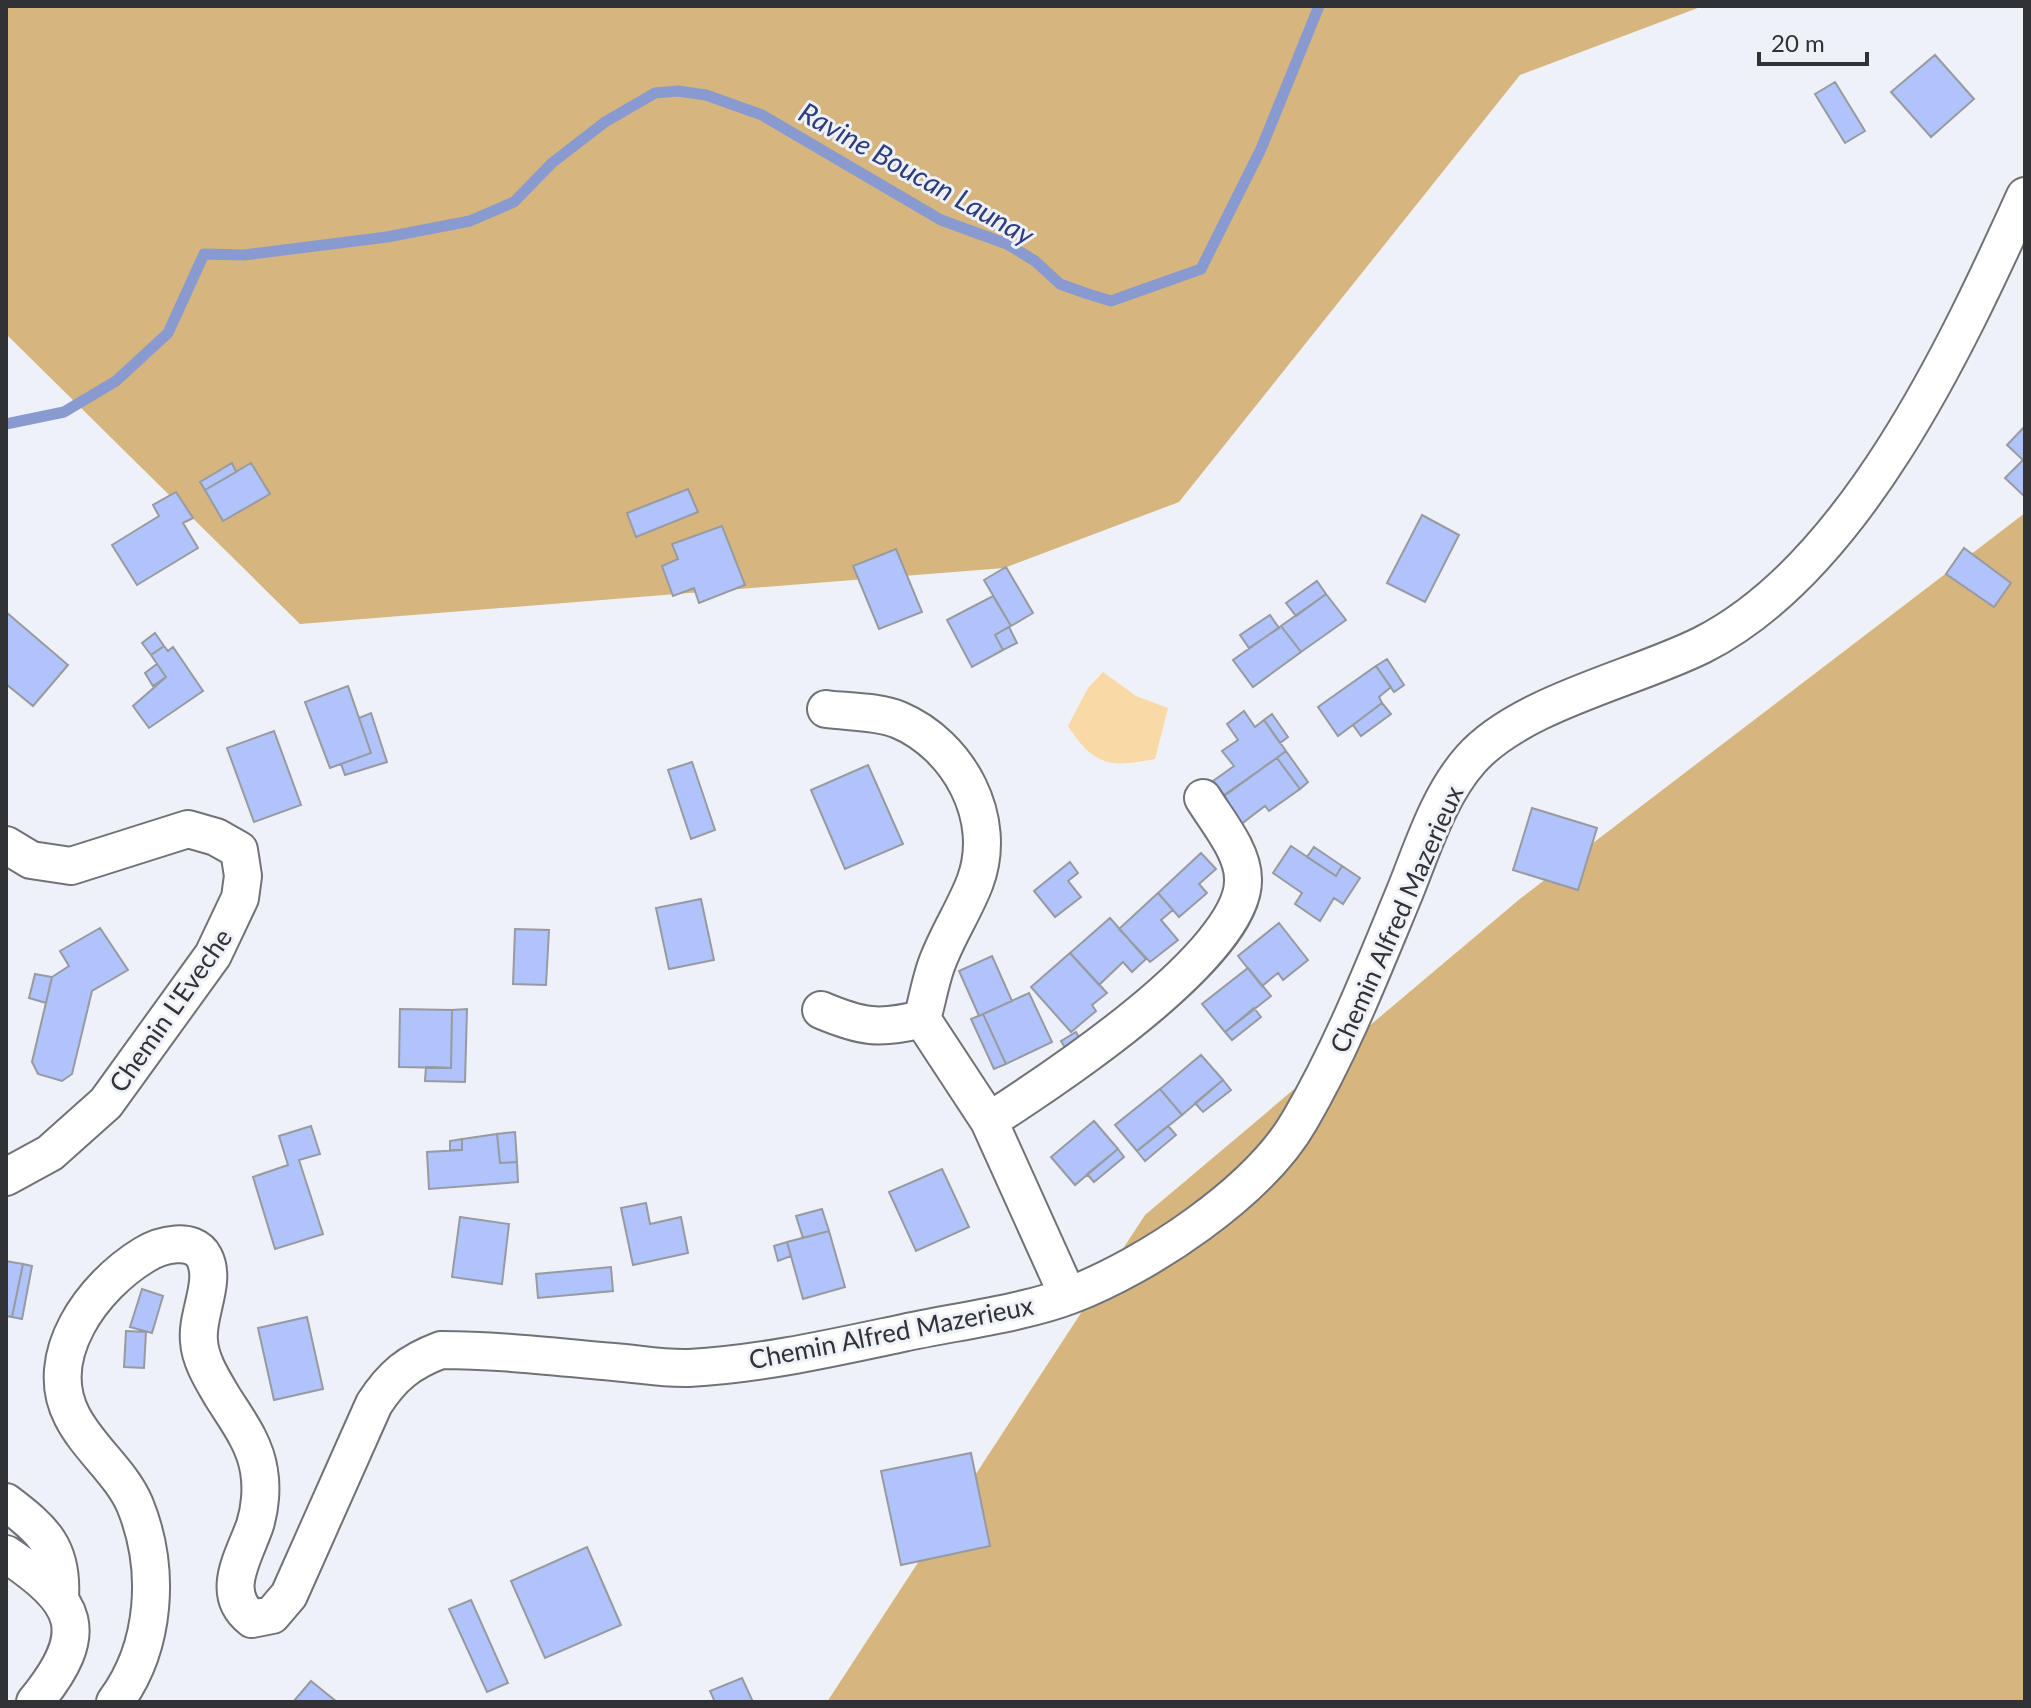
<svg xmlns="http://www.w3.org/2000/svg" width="2031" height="1708" font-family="Lato,sans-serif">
  <rect width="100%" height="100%" fill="#eef1f8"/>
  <!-- green -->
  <path fill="#f9daa7" d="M1103 672 1136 696 1168 708 1155 759C1110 768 1094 766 1068 726L1088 688Z"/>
  <!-- forest -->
  <path fill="#d6b57e" d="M6 6H1703L1520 75 1179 502 1004 568 300 624 6 334Z
    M2025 513V1702H827L1145 1215 1521 898Z"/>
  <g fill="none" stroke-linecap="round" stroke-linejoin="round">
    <!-- stream -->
    <path stroke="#889acf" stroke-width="11" d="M6 424 64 412 116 381 168 333 204 254 244 255 387 237 470 221 514 202 552 163 605 122 655 93 678 91 706 95 762 115 941 220 1007 244 1035 261 1060 284 1085 293 1111 301 1201 269 1261 149 1319 6"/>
  </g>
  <!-- building -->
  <path fill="#b0c3fb" stroke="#989aa1" stroke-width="2" d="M1935 55 1974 99 1931 137 1891 92Z
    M1835 82 1865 131 1845 143 1815 94Z
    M2025 426V497L2005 478 2023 460 2007 445Z
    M232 463 236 472 205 490 200 482Z
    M251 463 270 494 223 521 205 490Z
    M688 489 698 512 636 537 627 513Z
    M176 492 193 518 183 523 198 548 137 585 112 545 159 516 153 505Z
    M1422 515 1459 535 1425 602 1387 583Z
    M722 526 745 585 699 603 694 588 673 596 662 566 678 559 672 544Z
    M1964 548 2011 583 1994 607 1946 574Z
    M896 549 922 612 879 629 853 566Z
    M1006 567 1033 613 1011 626 984 580Z
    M1317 581 1326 594 1296 616 1286 603Z
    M1326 594 1346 620 1301 652 1281 626Z
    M993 596 1011 626 995 635 1003 650 972 667 947 620Z
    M6 612 68 665 33 706 6 684Z
    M1270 615 1279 628 1249 648 1240 635Z
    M1281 626 1301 652 1253 687 1233 660Z
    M1009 627 1017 643 1003 650 995 635Z
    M155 633 164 646 151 655 142 643Z
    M164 646 168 651 173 647 203 691 149 728 133 706 166 677 151 655Z
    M1387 659 1404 685 1394 692 1376 666Z
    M157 664 166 677 153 686 145 673Z
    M1376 666 1391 687 1379 697 1382 703 1338 736 1318 707Z
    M348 686 371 753 330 768 305 702Z
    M1382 703 1391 714 1361 736 1353 725Z
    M1244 711 1255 727 1264 720 1286 751 1224 796 1213 781 1234 766 1222 751 1238 740 1227 724Z
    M371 713 387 762 345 775 341 764 371 753 359 718Z
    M1272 714 1288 737 1280 743 1264 720Z
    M274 731 301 805 254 822 227 748Z
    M1286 751 1308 782 1300 789 1277 758Z
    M1277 758 1300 789 1269 811 1265 806 1240 825 1220 798Z
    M692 762 715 830 691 839 668 770Z
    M868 765 903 844 845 869 811 790Z
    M1532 808 1597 828 1578 890 1513 870Z
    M1291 846 1336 876 1342 866 1360 878 1343 904 1334 898 1320 921 1295 904 1302 893 1273 873Z
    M1314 847 1342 866 1336 876 1307 857Z
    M1201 853 1216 869 1199 884 1207 893 1179 917 1158 893Z
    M1070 862 1078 873 1068 881 1081 897 1055 917 1034 891Z
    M1158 893 1173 910 1161 920 1178 940 1150 962 1119 929Z
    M701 899 714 960 669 969 656 908Z
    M1110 918 1146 959 1132 972 1123 962 1099 985 1070 953Z
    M1279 923 1308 960 1283 980 1278 973 1262 986 1238 956Z
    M100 928 128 970 92 991 72 1074 62 1081 38 1074 32 1062 52 977 69 966 60 951Z
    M515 929 549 930 546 985 513 984Z
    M1070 953 1107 993 1092 1005 1096 1011 1071 1032 1031 987Z
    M992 956 1012 1001 979 1016 959 971Z
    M1248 968 1271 996 1225 1032 1202 1004Z
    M35 974 52 977 46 1003 29 998Z
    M1029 993 1052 1042 1006 1064 983 1014Z
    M1254 1008 1261 1017 1232 1040 1225 1032Z
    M400 1009 452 1010 451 1068 399 1067Z
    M467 1009 465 1082 425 1081 426 1067 451 1068 452 1010Z
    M983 1014 1006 1064 994 1069 971 1019Z
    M1076 1032 1081 1041 1066 1049 1061 1041Z
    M1201 1055 1223 1080 1182 1115 1160 1089Z
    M1223 1080 1231 1090 1203 1112 1195 1103Z
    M1160 1089 1182 1115 1137 1151 1115 1125Z
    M1094 1121 1118 1149 1075 1185 1051 1157Z
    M311 1126 320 1154 299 1160 323 1234 275 1249 253 1177 288 1165 279 1136Z
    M1168 1126 1176 1135 1145 1161 1137 1151Z
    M515 1132 517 1162 500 1163 497 1134Z
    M497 1134 500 1163 517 1162 518 1182 429 1189 427 1152 462 1150V1139Z
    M462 1139V1150H450V1141Z
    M1118 1149 1124 1157 1094 1182 1087 1174Z
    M942 1169 969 1227 916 1251 889 1192Z
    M646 1203 650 1224 681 1217 688 1253 633 1265 621 1208Z
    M822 1209 829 1231 803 1238 796 1216Z
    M460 1217 509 1224 502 1284 452 1277Z
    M829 1231 845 1287 803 1299 787 1242Z
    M787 1242 791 1256 778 1261 774 1246Z
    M6 1261 23 1264 12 1317 6 1316Z
    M23 1264 32 1266 22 1319 12 1317Z
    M611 1267 613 1291 538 1298 536 1274Z
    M142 1289 163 1296 152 1333 130 1327Z
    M307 1317 323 1389 274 1400 258 1328Z
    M126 1331 146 1332 144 1368 124 1367Z
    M971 1453 990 1546 901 1565 881 1471Z
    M587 1547 621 1625 545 1658 511 1581Z
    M471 1600 508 1683 487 1692 449 1609Z
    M742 1678 753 1702H715L710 1691Z
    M311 1681 337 1702H293Z"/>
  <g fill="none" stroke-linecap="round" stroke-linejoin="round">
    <!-- street casing -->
    <g stroke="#707278" stroke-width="40">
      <path id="street" d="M6 845 31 860 71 866 188 829 216 837 239 850 243 876 240 898 213 955 106 1103 50 1153 6 1177
        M821 1010C861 1027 879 1030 922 1019 927 1002 930 983 936 966 946 937 964 911 975 882 999 818 958 745 899 720 878 711 848 712 826 709
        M922 1019 989 1121 1068 1296
        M989 1121C1048 1083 1246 954 1243 879 1243 851 1217 821 1203 798
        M6 1502C43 1530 63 1548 60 1597
        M6 1554C78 1602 93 1631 35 1702
        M115 1702C156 1647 161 1569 135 1505 121 1472 88 1448 72 1416 41 1356 93 1286 144 1255 160 1245 193 1236 204 1257 217 1281 196 1315 199 1341 200 1360 212 1379 222 1396 237 1420 255 1443 259 1471 262 1488 260 1509 255 1525 244 1557 219 1593 252 1619L272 1615 289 1595 374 1404C392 1376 409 1362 441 1350 499 1350 556 1357 614 1362 639 1364 664 1369 689 1368 762 1364 832 1348 903 1333 953 1322 1025 1313 1071 1295 1147 1266 1259 1192 1300 1120 1342 1048 1372 971 1404 894 1422 850 1438 796 1471 759 1521 703 1634 679 1702 645 1854 568 1957 346 2025 196"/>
    </g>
    <!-- street -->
    <use href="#street" stroke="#fff" stroke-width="36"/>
  </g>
  <g text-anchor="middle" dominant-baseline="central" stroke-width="6" stroke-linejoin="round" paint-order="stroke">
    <!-- street labels -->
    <g font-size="26" fill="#313235" stroke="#eef1f8">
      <text transform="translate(1396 919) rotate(-66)">Chemin Alfred Mazerieux</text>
      <text transform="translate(170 1010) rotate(-55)">Chemin L'Eveche</text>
      <text transform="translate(891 1332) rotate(-11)">Chemin Alfred Mazerieux</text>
    </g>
    <!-- water labels -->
    <g font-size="28" font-style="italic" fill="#2c3c7d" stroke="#eef1f8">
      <text transform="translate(917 173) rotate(29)">Ravine Boucan Launay</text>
    </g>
  </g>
  <!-- border -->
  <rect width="2031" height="1708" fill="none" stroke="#313235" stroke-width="16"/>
  <!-- scale -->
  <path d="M1759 52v12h108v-12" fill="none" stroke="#313235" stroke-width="4"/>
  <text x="1771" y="52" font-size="24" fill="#313235" stroke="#eef1f8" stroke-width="6" paint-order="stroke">20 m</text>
</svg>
